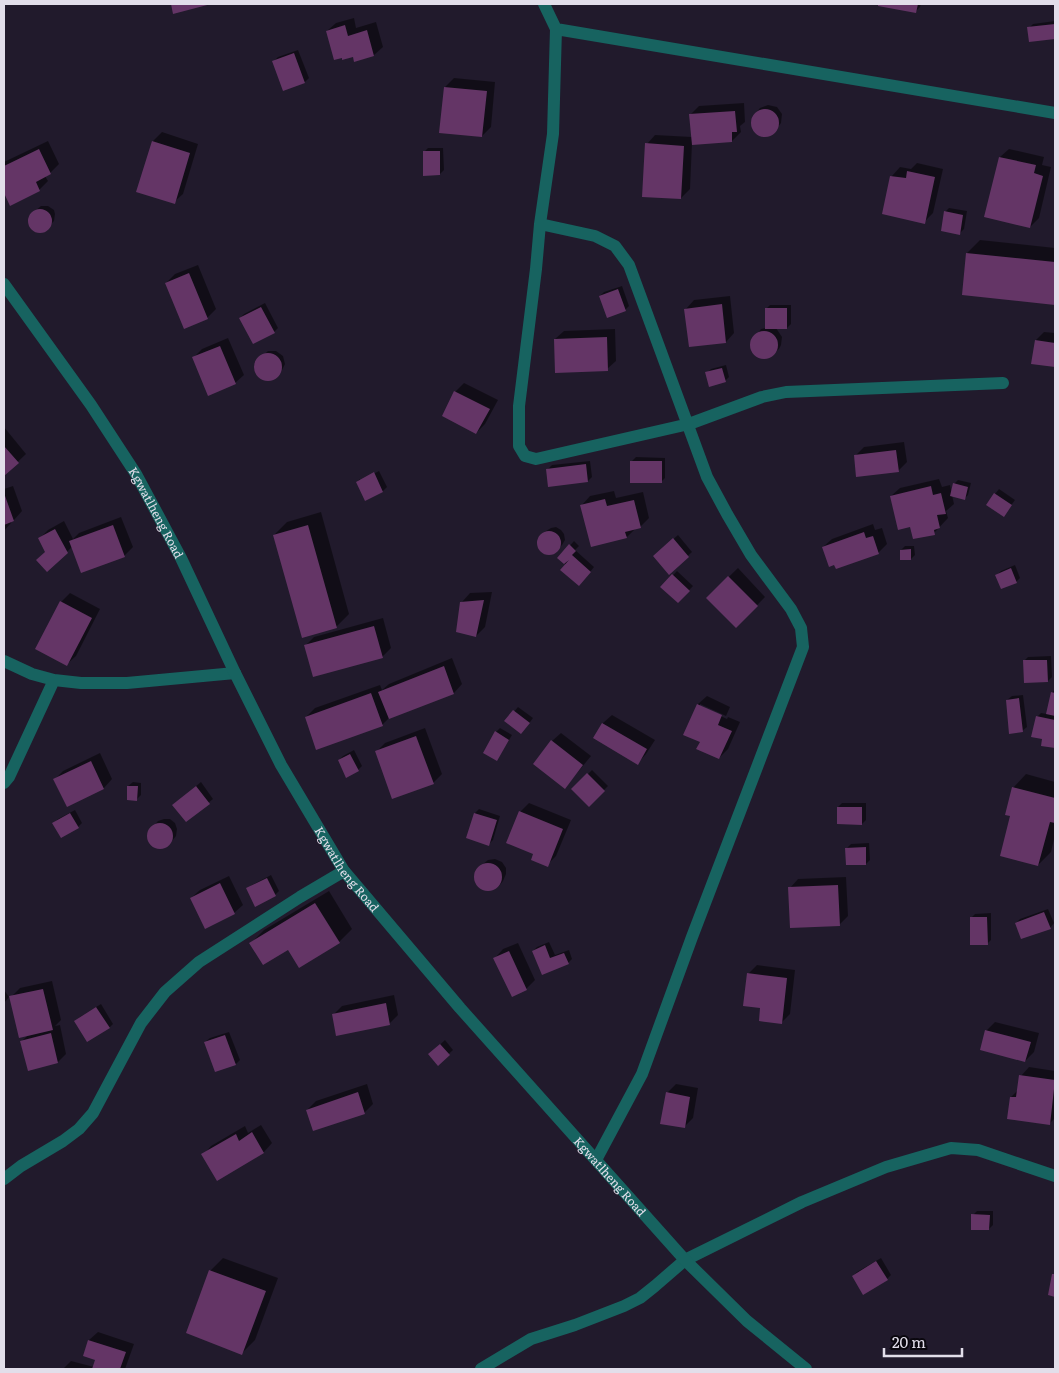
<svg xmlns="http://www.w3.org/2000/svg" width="1059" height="1373" font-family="Literata,serif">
  <rect width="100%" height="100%" fill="#211a2c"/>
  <!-- shadow -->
  <path fill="#0007" d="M879 4H921L920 7 916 11 879 5Z
    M354 18 356 28 376 22 383 47 374 55 355 61 353 56 327 31 336 23Z
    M1055 21V38L1030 41 1029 28 1033 24Z
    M298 50 309 78 305 82 284 89 274 61 278 57Z
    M454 78 495 82 491 127 482 136 445 87Z
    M744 103 745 122 740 126 741 132 732 141 692 143 690 189 681 198 647 144 655 135 692 137 691 114 699 106Z
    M768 105 777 107 782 114 781 123 775 131 767 135 759 134 753 128 752 120 756 113 760 108Z
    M162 132 198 144 183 194 174 202 138 191 153 141Z
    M48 141 59 164 50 173 45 176 48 181 39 190 11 204 4 190V162Z
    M428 148H443L444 170 440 174 424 152Z
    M1009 149 1044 157 1042 165 1051 167 1039 218 1030 227 1000 157Z
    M917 163 943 169 933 213 924 222 884 213 892 176 900 167 911 169Z
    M41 206H48L54 210 55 214 54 221 44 231 41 232 34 231 30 225 29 218 30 215Z
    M949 208 967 211 964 229 960 233 945 212Z
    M980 240 1055 248V304L963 294 967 253Z
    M198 265 216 309 207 318 166 283 175 274Z
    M622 286 629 306 625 310 600 296 604 292Z
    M730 296 734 333 726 342 686 309 694 300Z
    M265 303 278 328 274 332 240 318 244 314Z
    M770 305H791V324L787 328H776L782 337 781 345 779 349 774 353 767 357 759 356 752 350V341L761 329 766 328V309Z
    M615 329 616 361 607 369 555 339 564 331Z
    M1044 332 1055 333V366L1033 363 1036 340Z
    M228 338 244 375 235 383 193 358 202 349Z
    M268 351H276L283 356 285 364 281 372 277 376 269 380H265L258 375 255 368 257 361Z
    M726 365 729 377 725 381 707 373 711 369Z
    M464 383 498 400 485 424 476 433 443 416 456 391Z
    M4 427 26 454 4 475Z
    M904 442 907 462 898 471 855 456 864 447Z
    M636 457 665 458V478L661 482 632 461Z
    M590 461 592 477 588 481 549 486 548 469 552 465Z
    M379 471 387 487 383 491 366 499 357 482 360 479V481Z
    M939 479 942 487 950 485 952 494 954 484 958 480 971 483 968 495 964 499 952 495 954 504 946 511 948 518 934 533 911 526 891 496 900 488Z
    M13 486 22 511 14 520 11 521V523L4 531V489Z
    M999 489 1015 500 1004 515 987 504Z
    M614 491 616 498 643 492 649 518 640 527 636 528 627 537 582 505 590 496Z
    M321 512 349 614 336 627 274 535 287 522Z
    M121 517 133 547 124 556 72 547 47 571 46 551 39 539 48 530 64 521 73 539 79 533Z
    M873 524 875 530 882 528 887 544 878 553 823 547 832 539Z
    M556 527 561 530 564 534 565 540 562 545 558 549 553 553H547L542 551 539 546V541L541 535 546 531 551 528Z
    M678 535 692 552 669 573 658 553Z
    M574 541 579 546 575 550 594 567 583 581 559 558Z
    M905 546H914L915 555 911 559 901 550Z
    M1015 565 1020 578 1016 582 997 575 1001 571Z
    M738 568 765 597 736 627 707 598Z
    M677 571 693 586 678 602 662 587Z
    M492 592 485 627 476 636 462 602 470 593Z
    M70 593 100 609 76 656 67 664 61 602Z
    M383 618 391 648 382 657 305 646 314 637Z
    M1051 656 1052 677 1048 681 1024 661 1028 657Z
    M452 658 462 684 454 693 389 718 382 725 306 717 315 708 380 685 382 690 389 684Z
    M1055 689V747L1042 745 1044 738 1037 717 1041 713 1047 714 1052 693Z
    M1023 695 1027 727 1022 731 1007 700 1012 696Z
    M707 696 730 707 726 716 700 704V706L727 719 728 717 740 722 728 749 719 758 701 742 698 704Z
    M518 707 533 718 525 729 506 721Z
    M612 715 655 740 646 754 638 763 595 738 603 723Z
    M425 728 442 774 433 783 376 752 385 743Z
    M500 728 512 735 500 755 496 759V732Z
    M561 733 591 756 573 778 564 787 552 741Z
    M354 750 362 766 358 770 339 760 343 756Z
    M100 753 112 779 104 788 67 805 54 780 63 771Z
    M592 770 608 786 589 805 573 789Z
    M1026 774 1055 782V835L1051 852 1038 865 1011 815 1013 788Z
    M133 782 141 783V795L137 799 128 786Z
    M201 782 213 799 186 821 173 805Z
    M529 803 571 820 556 856 547 865 535 853 508 843 521 811Z
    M842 803H866V820L862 824 838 807Z
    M479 809 500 816 493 840 489 844 475 813Z
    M75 810 82 823 78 827 54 823 58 819Z
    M164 819H170L175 823 177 829 176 836 168 846 162 848 156 847 150 843 148 837 149 831 158 821Z
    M869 843 870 860 866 864 847 848 851 844Z
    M495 859 502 862 506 868V874L503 881 499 886 493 890H486L480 887 476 881 475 875 478 868 488 860Z
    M271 875 279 891 275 895 248 889 252 885Z
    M229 876 243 905 234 913 191 898 200 890Z
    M846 877 848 916 839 925 790 888 798 879Z
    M329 891 352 929 339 942 288 948 251 943 264 930Z
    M1048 909 1054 923 1050 928 1016 923 1020 919Z
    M991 913V940L987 944 971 918 975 914Z
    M549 942 555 955 569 950 572 959 568 963 542 973 533 951 537 947Z
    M518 943 535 980 526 989 495 958 503 949Z
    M757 965 795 970 790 1014 781 1023 761 1007 748 974Z
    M52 981 61 1020 55 1026 60 1025 66 1054 58 1062 22 1041 28 1035 11 997 20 988Z
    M4 990 9 997 4 1003Z
    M394 995 398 1015 389 1024 333 1015 342 1006Z
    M101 1004 113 1024 109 1028 76 1021 80 1017Z
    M995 1022 1039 1033 1034 1052 1025 1061 986 1031Z
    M229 1032 240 1060 236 1064 205 1042 210 1038Z
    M445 1040 453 1050 438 1064 430 1054Z
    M1029 1067 1055 1071V1118L1049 1124 1011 1097 1018 1090 1021 1076Z
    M367 1084 373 1104 364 1113 307 1110 316 1101Z
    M676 1084 698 1088 693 1118 684 1127 667 1093Z
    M261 1125 272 1143 264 1152 217 1179 203 1155 211 1146 245 1126 248 1133Z
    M977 1211H993V1225L989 1229 973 1215Z
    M223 1258 278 1278 255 1340 242 1353 210 1271Z
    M881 1258 891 1275 887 1279 853 1276 857 1272Z
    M98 1332 134 1344 125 1369H63L71 1361 94 1367 96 1360 84 1355 89 1340Z"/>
  <!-- building -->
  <path fill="#643566" d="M171 4H211L173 14Z
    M878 4H918L916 13 878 6Z
    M1055 24V39L1029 42 1027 27Z
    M345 25 348 36 367 30 374 56 354 62 353 57 342 60V58L334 60 326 31Z
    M294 53 305 83 283 91 272 61Z
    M444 87 487 91 482 137 439 133Z
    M751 123a14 14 0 1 1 28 0a14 14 0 1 1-28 0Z
    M735 111 737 132H732V142L692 145 689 114Z
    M152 141 190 153 175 204 136 192Z
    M645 143 684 146 681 199 642 197Z
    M39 149 51 174 36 182 40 191 10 206 4 193V166Z
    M423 151H440V175L423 176Z
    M999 157 1036 165 1034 173 1043 176 1030 228 984 217Z
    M907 171 935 177 925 224 882 214 890 176 906 178Z
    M28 221a12 12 0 1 1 24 0a12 12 0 1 1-24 0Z
    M944 211 963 215 960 235 941 231Z
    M966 253 1055 262V305L962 295Z
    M189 273 208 319 184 329 165 283Z
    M618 289 626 311 607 318 599 296Z
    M722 304 726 343 689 347 684 309Z
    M261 307 275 333 253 344 239 318Z
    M765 308H787V329H765Z
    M750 345a14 14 0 1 1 28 0a14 14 0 1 1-28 0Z
    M607 337 608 371 555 373 554 339Z
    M1035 340 1055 343V367L1031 364Z
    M220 346 236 384 208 396 192 357Z
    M254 367a14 14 0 1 1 28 0a14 14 0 1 1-28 0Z
    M722 368 726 382 709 387 705 372Z
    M454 391 490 409 476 434 442 416Z
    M4 446 19 463 4 476Z
    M896 450 899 472 856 477 854 455Z
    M630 461H662V483H630Z
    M586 464 588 482 548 487 546 469Z
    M374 472 383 492 365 501 356 482Z
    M953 483 968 487 965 500 950 496Z
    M931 486 933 495 941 493 946 514 937 515 940 528 934 530 935 535 913 539 910 527 898 530 890 496Z
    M4 493 14 521 4 525Z
    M994 493 1012 505 1004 517 986 505Z
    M605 499 607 506 634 500 641 528 625 532 627 538 591 547 580 505Z
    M113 525 125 557 81 573 69 541Z
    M308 525 337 628 302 638 273 535Z
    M55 529 68 553 47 572 36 560 45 552 38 538Z
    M537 543a12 12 0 1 1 24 0a12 12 0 1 1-24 0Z
    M864 532 866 538 873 536 879 554 836 569 834 565 829 567 822 547Z
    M673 538 689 557 669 575 653 556Z
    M569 544 576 551 572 555 591 572 579 586 560 570 569 560 564 564 557 558Z
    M911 549V560H900V550Z
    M1011 568 1017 583 1001 589 995 575Z
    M672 574 690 591 678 603 660 587Z
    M728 576 758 606 736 628 706 598Z
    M484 600 476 637 456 632 460 602Z
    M60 601 92 618 67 666 35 649Z
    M374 626 383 658 313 677 304 645Z
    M1023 660H1047L1048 682 1024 683Z
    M444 666 454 694 389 719 378 692Z
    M1051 692 1055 693V716L1046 714Z
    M371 693 383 726 316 750 305 717Z
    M1019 698 1023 732 1009 734 1006 700Z
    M697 704 722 715 718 725 732 731 719 759 696 749 700 742 683 735Z
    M513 710 530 723 521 734 504 721Z
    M1036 716 1055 720V748L1041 746 1042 739 1031 737Z
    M602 723 647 749 638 765 593 738Z
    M495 731 509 740 497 761 483 753Z
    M416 736 434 784 392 799 375 751Z
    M551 740 583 765 565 789 533 764Z
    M350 754 359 771 346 778 338 760Z
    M91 761 104 789 67 807 53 779Z
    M587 773 605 791 589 807 571 789Z
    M127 786H138L137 801 127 800Z
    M196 786 210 804 186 822 172 805Z
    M1012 787 1055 798V823L1050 822 1038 866 1000 856 1010 816 1005 815Z
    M837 807H862V825L837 824Z
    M519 811 563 829 548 867 531 860 533 854 506 843Z
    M70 813 79 828 61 838 52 823Z
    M474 813 497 820 489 846 466 838Z
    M147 836a13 13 0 1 1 26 0a13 13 0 1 1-26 0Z
    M866 847V865H846L845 848Z
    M474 877a14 14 0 1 1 28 0a14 14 0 1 1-28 0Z
    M267 878 276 896 255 907 246 888Z
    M220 883 235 914 205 929 190 898Z
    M838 885 840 926 790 928 788 887Z
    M315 903 340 943 299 968 288 950 263 965 249 943Z
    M1044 912 1051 929 1021 939 1015 923Z
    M970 917H987L988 945H970Z
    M545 945 550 958 564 953 569 964 542 975 532 951Z
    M509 951 527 990 512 997 493 958Z
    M747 973 787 978 782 1024 759 1021 760 1008 743 1006Z
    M43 989 53 1030 19 1038 9 996Z
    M386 1003 390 1025 336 1036 332 1014Z
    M96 1007 110 1028 87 1042 74 1021Z
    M985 1030 1031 1042 1025 1062 980 1050Z
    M51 1033 58 1063 28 1071 20 1041Z
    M225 1035 236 1065 215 1072 204 1042Z
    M440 1044 450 1055 438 1066 428 1054Z
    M1019 1075 1055 1080 1050 1125 1007 1119 1010 1097H1016Z
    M358 1092 365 1114 313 1131 306 1110Z
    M666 1092 690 1097 685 1128 660 1124Z
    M252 1132 264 1153 217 1181 201 1154 236 1134 239 1141Z
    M971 1214 990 1215 989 1230H971Z
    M876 1261 888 1280 863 1295 852 1276Z
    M209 1270 266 1291 242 1355 186 1333Z
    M1052 1274H1055V1297L1048 1295Z
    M88 1340 126 1352 120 1369H92L95 1360 83 1356Z"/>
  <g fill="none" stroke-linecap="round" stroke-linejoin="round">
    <!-- minor -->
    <path stroke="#176360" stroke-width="12" d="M544 4 556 29 553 134 540 224 536 269 519 406V446L525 456 536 459 689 424 762 397 786 392 1003 383
      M556 29 1055 113
      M540 224 595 236 615 246 629 265 707 477 727 514 751 555 791 609 801 628 803 647 692 937 642 1074 596 1160
      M4 661 32 674 54 680 81 683H127L235 673
      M4 783 9 777 54 680
      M4 1179 21 1166 63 1141 79 1129 93 1113 141 1023 165 992 199 962 300 897 344 871
      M481 1369 531 1339 575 1325 624 1306 640 1298 655 1286 685 1260 802 1202 886 1167 951 1148 978 1150 1055 1176"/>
    <!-- tertiary -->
    <path stroke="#176360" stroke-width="12" id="s1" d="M4 284 91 405 136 474 181 558 235 673 281 765 344 871 460 1008 685 1260 747 1321 806 1369"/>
  </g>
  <g text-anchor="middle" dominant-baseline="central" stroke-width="4.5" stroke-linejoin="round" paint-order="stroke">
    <!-- street labels -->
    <g font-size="12" fill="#e2deea" stroke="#0a070e">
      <text stroke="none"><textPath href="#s1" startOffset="275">Kgwatlheng Road</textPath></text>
      <text stroke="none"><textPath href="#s1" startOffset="680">Kgwatlheng Road</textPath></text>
      <text stroke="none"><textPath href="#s1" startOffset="1085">Kgwatlheng Road</textPath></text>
    </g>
  </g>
  <!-- border -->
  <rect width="1059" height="1373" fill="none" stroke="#e2deea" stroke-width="10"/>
  <!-- scale -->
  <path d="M884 1348v8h78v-8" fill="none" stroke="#e2deea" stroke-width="2.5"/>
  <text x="892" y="1348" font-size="15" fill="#e2deea" stroke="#0a070e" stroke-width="4" paint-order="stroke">20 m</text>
</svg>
